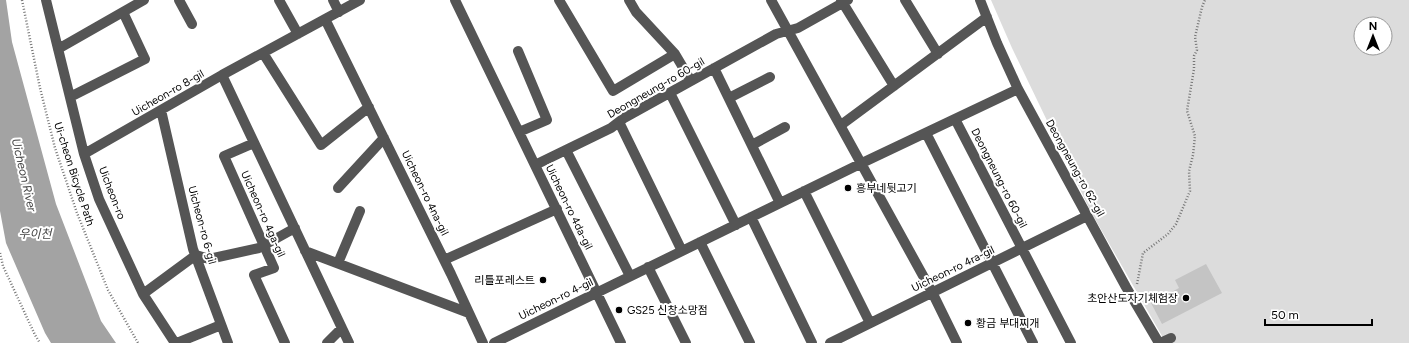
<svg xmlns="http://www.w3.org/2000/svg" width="1409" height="343" font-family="Figtree,'Noto Sans KR',sans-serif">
  <rect width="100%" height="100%" fill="#fff"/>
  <!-- green -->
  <path fill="#dcdcdc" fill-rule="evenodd" d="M991 0H1409V343H1166L1091 212 1012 48ZM1361 24H1385V48H1361Z"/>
  <!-- water -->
  <path fill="#a3a3a3" d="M0 0H6L12 42 56 204 101 321 116 343H51L45 333 6 243 0 211Z"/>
  <!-- building -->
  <path fill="#c4c4c4" d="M1206 264 1222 293 1162 324 1151 303 1179 288 1175 280Z"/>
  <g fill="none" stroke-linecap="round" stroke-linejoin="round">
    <!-- path -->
    <path stroke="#777" stroke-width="2.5" stroke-dasharray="1 2" stroke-linecap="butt" d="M22 0 40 88 55 148 77 213 108 290 138 343
      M0 253 3 266 35 335 40 343
      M1137 284 1143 253 1168 234 1176 224 1190 191 1189 171 1193 155 1195 136 1187 111 1194 69V56L1197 50 1195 37 1202 7 1205 0"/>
    <!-- minor -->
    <path stroke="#555" stroke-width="10" d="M46 0 84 154 99 199 143 294 175 343
      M179 0 192 24
      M279 0 298 34
      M333 0 339 12
      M455 0 621 343
      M559 0 613 91 675 54
      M629 0 636 12 675 54 691 81
      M771 0 932 292 957 343
      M841 0 894 86
      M905 0 938 54
      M980 0 997 43 1018 89 1126 287 1159 343
      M325 19 451 274 483 343
      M58 49 144 0
      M518 51 547 120 519 132
      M263 53 321 145 369 107
      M714 68 780 203
      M222 75 349 343
      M670 93 736 225
      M70 97 145 59 123 12
      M729 98 770 77
      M161 110 193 249 228 343
      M955 119 1071 343
      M619 122 682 251
      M841 125 987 17
      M926 133 1033 343
      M254 143 224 156 274 268 254 275 285 343
      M752 145 785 127
      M566 150 630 276
      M84 154 222 75 360 0
      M535 165 611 128 624 118 776 34 798 28 848 0
      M338 188 384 138
      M804 191 870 323
      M751 217 812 343
      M700 242 750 343
      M305 251 469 313
      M444 260 557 209
      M338 263 360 211
      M648 267 686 343
      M143 294 196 255 209 259 259 248 295 228
      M177 343 221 325
      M327 343 342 328
      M494 343 862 163 1018 89
      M830 343 1087 216
      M1160 343 1171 338"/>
  </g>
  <!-- markers -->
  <g fill="#000" stroke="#fff" stroke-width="1.5">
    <circle cx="848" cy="188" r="4"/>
    <circle cx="543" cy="280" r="4"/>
    <circle cx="1186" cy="298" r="4"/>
    <circle cx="619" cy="310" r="4"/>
    <circle cx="968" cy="323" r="4"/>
  </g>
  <g text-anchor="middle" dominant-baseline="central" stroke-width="4" stroke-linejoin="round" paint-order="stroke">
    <!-- street labels -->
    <g font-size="11" fill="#000" stroke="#fff">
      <text transform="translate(656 88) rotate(-30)">Deongneung-ro 60-gil</text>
      <text transform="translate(168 93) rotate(-30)">Uicheon-ro 8-gil</text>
      <text transform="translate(1075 168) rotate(61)">Deongneung-ro 62-gil</text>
      <text transform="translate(74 174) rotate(72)">Ui-cheon Bicycle Path</text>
      <text transform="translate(999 178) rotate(63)">Deongneung-ro 60-gil</text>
      <text transform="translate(112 193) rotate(69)">Uicheon-ro</text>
      <text transform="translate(425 193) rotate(64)">Uicheon-ro 4na-gil</text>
      <text transform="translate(569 207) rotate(64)">Uicheon-ro 4da-gil</text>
      <text transform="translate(263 214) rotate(66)">Uicheon-ro 4ga-gil</text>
      <text transform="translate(202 225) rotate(75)">Uicheon-ro 6-gil</text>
      <text transform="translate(953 269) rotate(-26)">Uicheon-ro 4ra-gil</text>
      <text transform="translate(556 299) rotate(-26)">Uicheon-ro 4-gil</text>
    </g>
    <!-- poi labels -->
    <g font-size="11" fill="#000" stroke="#fff" text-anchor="start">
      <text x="856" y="188">흥부네뒷고기</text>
      <text x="535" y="280" text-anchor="end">리틀포레스트</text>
      <text x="1178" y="298" text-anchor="end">초안산도자기체험장</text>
      <text x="627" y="310">GS25 신창소망점</text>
      <text x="976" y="323">황금 부대찌개</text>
    </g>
    <!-- water labels -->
    <g font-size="12" font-style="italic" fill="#444" stroke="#fff">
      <text transform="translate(24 175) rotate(77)">Uicheon River</text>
      <text x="35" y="234">우이천</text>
    </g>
  </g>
  <!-- north arrow -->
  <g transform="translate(1373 36)"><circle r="19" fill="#ffffff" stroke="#999999"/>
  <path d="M0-3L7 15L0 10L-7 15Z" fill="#000000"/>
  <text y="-6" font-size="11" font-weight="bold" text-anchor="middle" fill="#000000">N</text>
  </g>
  <!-- scale -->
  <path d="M1265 319v6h107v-6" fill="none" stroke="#000000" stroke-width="2"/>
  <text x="1271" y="319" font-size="12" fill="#000000" stroke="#ffffff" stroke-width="3" paint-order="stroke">50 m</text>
</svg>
